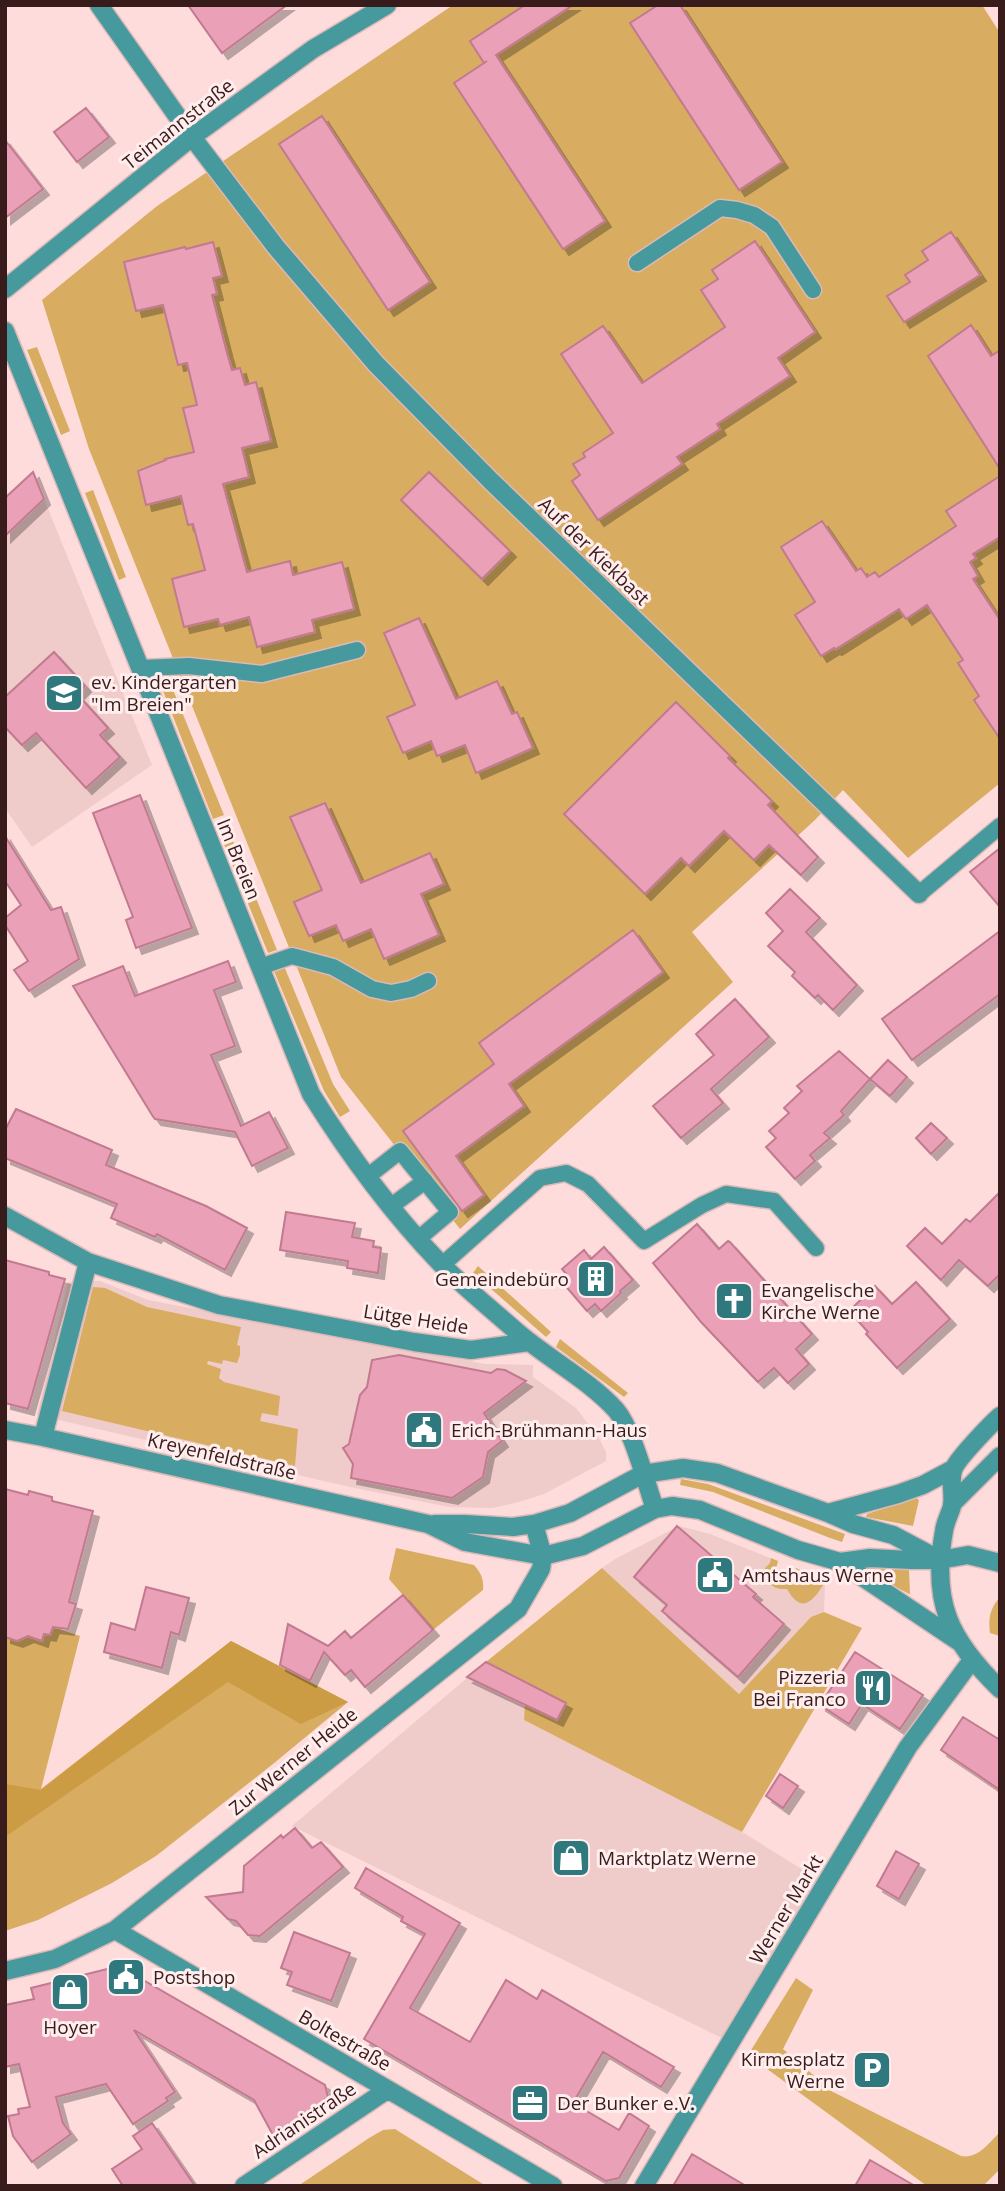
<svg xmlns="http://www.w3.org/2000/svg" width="1005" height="2191" font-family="'Open Sans',sans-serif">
  <defs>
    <filter id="shadow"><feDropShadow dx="6" dy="6" stdDeviation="0" flood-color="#0004"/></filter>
  </defs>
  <rect width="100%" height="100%" fill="#fddcdb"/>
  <!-- built -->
  <path fill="#efcbca" d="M44 499 152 765 32 847 5 808V536Z
    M100 1281 148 1300 485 1364 533 1365V1377L576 1408 600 1440 606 1452V1461L544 1494 519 1502 492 1508 449 1507 350 1487 37 1415 68 1282Z
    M679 1526 710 1534 778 1561 776 1568 792 1575 796 1568 825 1582 824 1612 811 1618 739 1694 602 1568 617 1558Z
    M486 1662 534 1686 524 1720 742 1832 826 1884 730 2042 292 1826Z"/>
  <!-- green -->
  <path fill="#d8ad61" d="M453 5H982L1000 33V783L908 858 843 790 815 820 692 932 733 982 460 1229 341 1077 89 449 42 300 157 206Z
    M37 347 70 431 61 435 27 350Z
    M93 490 126 577 119 580 85 493Z
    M158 678 169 680 224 815 213 819Z
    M228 829 277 950 268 953 219 832Z
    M284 966 333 1084 350 1111 340 1117 324 1091 274 971Z
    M478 1266 551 1332 546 1337 473 1273Z
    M93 1287 105 1288 147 1307 241 1327 237 1345 240 1346V1355L237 1363 223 1360 222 1364 208 1361 207 1364 221 1369 219 1378 224 1382 280 1396 278 1416 262 1413 260 1421 298 1429 295 1466 62 1411Z
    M560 1339 628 1393 624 1397 556 1347Z
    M681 1479 708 1484 845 1534 842 1542 830 1538 713 1492 680 1485Z
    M916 1498 919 1500 913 1526 866 1517 867 1514Z
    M396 1548 474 1565C481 1573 484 1579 483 1590L433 1630 389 1579Z
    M771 1558 778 1561 776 1568 793 1575 796 1568 825 1582C814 1600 802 1616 787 1589 772 1590 765 1582 765 1568L770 1563Z
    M870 1565 909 1570 910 1594C903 1592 875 1574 868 1568Z
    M602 1568 739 1694 811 1617 824 1612 862 1628 742 1832 524 1720 525 1705 534 1686 486 1662Z
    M1000 1597V1636L990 1633C988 1619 990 1608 1000 1597Z
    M53 1627 80 1636 41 1789 231 1641 348 1702 273 1764 156 1856 112 1883 38 1920 5 1931V1637L28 1636 41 1641 44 1634 50 1635Z
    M796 1978 813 1990 783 2049 833 2092 961 2156C978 2159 988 2144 1000 2132V2169L983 2186H927L748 2055Z
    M395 2129 486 2186H298L369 2138 383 2130Z"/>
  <!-- forest -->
  <path fill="#cb9c44" d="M231 1641 348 1702 301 1724 228 1682 5 1837V1784L41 1790Z"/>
  <!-- building -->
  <path fill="#eaa0b6" stroke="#c17a8f" stroke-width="2" filter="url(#shadow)" d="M188 5H287L222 53Z
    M525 5H573L496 55 605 221 563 249 454 83 487 61 484 63 470 41Z
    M658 5H680L782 162 739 190 630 23Z
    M86 108 109 137 77 162 54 132Z
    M322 116 430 282 388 310 279 144Z
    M5 140 43 189 5 218Z
    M951 232 980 275 904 322 887 296 910 282 905 275 928 260 922 251Z
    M755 241 815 332 778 358 790 376 717 424 720 429 677 457 682 464 598 520 572 481 580 475 573 464 585 457 583 453 613 433 561 354 603 326 642 383 725 327 701 290 718 279 712 270Z
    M213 242 222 276 213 278 217 294 212 295 227 353 232 370 240 368 245 385 256 382 271 441 242 448 249 477 223 484 247 572 290 561 293 575 342 562 354 609 312 620 315 632 257 647 249 617 220 625 218 619 184 627 172 579 205 570 193 524 188 525 181 496 146 505 138 471 166 460 165 459 194 452 183 408 197 405 187 363 178 365 163 305 136 311 124 262 185 247 186 249Z
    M971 325 991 356 1000 350V469L928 356Z
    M33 472 44 499 5 536V498Z
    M429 472 510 551 482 579 401 500Z
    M1000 476V537L973 554 976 558 970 562 978 576 973 579 1000 620V739L974 700 979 696 958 663 963 660 927 605 906 619 899 609 836 649 834 648 821 656 795 615 815 602 781 547 822 521 856 571 861 568 867 577 875 572 879 577 956 526 946 511Z
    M419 618 456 699 497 681 512 714 517 712 533 748 476 773 465 745 437 756 431 741 403 753 387 717 415 705 384 633Z
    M54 652 85 686 77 694 108 728 100 735 120 757 86 788 36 733 22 745 5 727V697Z
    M676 702 730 756 728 758 772 801 768 805 818 857 801 875 769 845 754 860 724 831 689 866 681 858 645 894 564 814Z
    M140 795 192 928 136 948 126 920 133 917 93 813Z
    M325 803 361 883 430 853 444 884 421 894 439 935 384 959 371 929 343 941 336 925 309 936 294 902 322 890 290 817Z
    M5 836 51 910 61 907 79 959 29 991 14 970 28 961 5 925V918L21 905 5 881Z
    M1000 848V907L970 872Z
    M790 889 820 918 806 932 857 985 833 1010 818 995 815 998 792 976 795 972 768 946 783 931 766 913Z
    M633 930 663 972 509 1084 524 1106 456 1156 484 1195 462 1211 403 1131 494 1064 479 1043Z
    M1000 931V994L912 1060 882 1019Z
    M228 961 236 982 214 990 235 1046 211 1055 241 1126 269 1112 288 1148 252 1166 235 1132 155 1119 152 1115 73 986 123 966 135 996Z
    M735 999 769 1037 711 1089 723 1103 681 1138 653 1106 714 1055 696 1034Z
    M839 1051 870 1079 841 1111 844 1115 824 1133 830 1138 810 1155 815 1161 795 1179 766 1147 776 1138 769 1131 789 1113 784 1108 802 1091 797 1086Z
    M888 1060 907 1077 890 1096 870 1079Z
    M16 1109 112 1150 106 1165 206 1206 247 1228 225 1270 157 1234 155 1237 111 1218 117 1204 5 1158V1130Z
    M931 1123 947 1138 931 1154 916 1138Z
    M1000 1192V1274L988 1286 959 1260 941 1280 907 1246 925 1228 942 1244 966 1219 970 1222Z
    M286 1212 355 1223 352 1237 374 1241 373 1247 381 1248 378 1273 347 1268 348 1261 280 1250Z
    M697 1224 719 1249 728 1241 730 1242 812 1334 796 1349 809 1364 788 1383 774 1368 758 1382 701 1322 653 1263Z
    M604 1247 633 1280 620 1291 621 1293 601 1311 595 1304 587 1311 563 1283 569 1277 562 1269 584 1250 591 1259Z
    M5 1260 49 1272V1275L65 1279 28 1409 5 1403Z
    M916 1282 950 1319 897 1368 866 1334 868 1332 849 1311 875 1286 892 1304Z
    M399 1355 491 1373 497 1369 505 1370 526 1381 484 1413 502 1441 488 1452 483 1477 452 1498 351 1478 353 1464 343 1448 349 1444 360 1395 367 1387 372 1360Z
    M5 1489 28 1495 29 1491 52 1497V1501L93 1511 69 1602 76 1604 68 1629 53 1627 50 1635 44 1634 42 1641 28 1636 17 1641 5 1637Z
    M677 1526 756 1594 753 1597 784 1624 738 1677 662 1611 667 1605 634 1577Z
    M146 1587 189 1598 179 1635 171 1632 162 1668 104 1652 111 1623 135 1630Z
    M403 1595 433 1630 365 1687 351 1670 345 1675 324 1652 310 1681 280 1665 288 1624 328 1646 345 1631 351 1638Z
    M855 1652 923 1695 900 1729 862 1704 849 1724 820 1705Z
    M486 1662 566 1703 557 1720 467 1677Z
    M963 1717 1000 1740V1790L941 1750Z
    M780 1774 798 1786 783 1808 766 1796Z
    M295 1828 312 1848 321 1842 343 1867 260 1936 248 1935 236 1921 228 1919 206 1897 243 1892 244 1866 281 1835 283 1838Z
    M896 1851 919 1864 899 1899 877 1886Z
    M366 1868 460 1923 410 2008 470 2042 506 1980 537 1999 542 1990 674 2067 661 2087 603 2052 573 2103 619 2130 629 2113 649 2126 619 2178 606 2181 364 2039 425 1934 401 1921 403 1917 355 1888Z
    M294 1932 350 1953 331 2001 287 1985 292 1972 281 1968Z
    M119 1966 325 2085 328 2097 273 2135 254 2100 134 2030 175 2092 166 2098 168 2101 133 2124 106 2084 56 2097 63 2123 71 2134 32 2162 13 2136 8 2116 19 2114 18 2109 30 2107 19 2064 5 2067V2005L34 1999 31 1988Z
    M152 2123 195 2186H123L112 2169 142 2149 133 2136Z
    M692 2154 746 2186H673Z
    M870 2160 915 2186H855Z"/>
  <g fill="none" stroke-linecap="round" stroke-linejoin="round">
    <!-- service casing -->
    <g stroke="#dab9b8" stroke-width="19">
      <path id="service" d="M637 263 720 208 737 210 754 215 772 227 813 290
        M141 668 189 666 262 674 357 650
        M919 894 1000 826
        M260 967 292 956 333 967 372 989 391 993 411 989 428 981
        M367 1177 400 1151 450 1212 418 1239
        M390 1207 425 1181
        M442 1265 540 1178 566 1173 588 1184 644 1241 702 1205 726 1194 774 1201 816 1248"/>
    </g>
    <!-- minor casing -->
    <g stroke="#dab9b8" stroke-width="21">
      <path id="minor" d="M99 5 192 137 276 247 376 364 491 481 919 894
        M5 289 192 137 313 49 387 5
        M5 331 311 1094C349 1155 391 1212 440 1263 464 1287 491 1309 516 1331 547 1358 589 1380 616 1410 633 1430 646 1483 655 1509
        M5 1216 88 1262 219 1305 414 1342 471 1350 529 1342
        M1000 1416C990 1425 959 1457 954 1468 949 1479 954 1494 952 1506 950 1514 945 1522 944 1531 931 1603 950 1640 1000 1689
        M5 1430 43 1437 428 1524 465 1542 543 1556 583 1546 655 1509 672 1506 700 1510 798 1550 840 1562 958 1641
        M43 1437 88 1262
        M952 1504 1000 1456
        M828 1513 898 1494 923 1485 953 1469
        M434 1524H465L513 1527 534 1524 570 1513 643 1474 683 1468 717 1473 828 1513 853 1524 893 1535 940 1560
        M840 1562 870 1558 911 1560H940L968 1555 1000 1563
        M115 1930 553 2186
        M5 1971 55 1959 115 1930 518 1609 541 1569 543 1556 534 1524
        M244 2186 387 2090
        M644 2186 908 1747 972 1660"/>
    </g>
    <!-- service -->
    <use href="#service" stroke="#46999d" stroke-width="16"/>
    <!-- minor -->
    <use href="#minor" stroke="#46999d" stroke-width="18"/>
  </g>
  <!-- icons -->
  <defs>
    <g id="school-square" transform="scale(2.0125)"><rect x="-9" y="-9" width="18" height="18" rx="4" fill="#2f787d" stroke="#ffeeed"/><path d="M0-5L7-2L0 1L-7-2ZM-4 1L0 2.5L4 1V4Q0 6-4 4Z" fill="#fff"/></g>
    <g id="building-square" transform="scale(2.0125)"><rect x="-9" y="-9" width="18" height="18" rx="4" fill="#2f787d" stroke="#ffeeed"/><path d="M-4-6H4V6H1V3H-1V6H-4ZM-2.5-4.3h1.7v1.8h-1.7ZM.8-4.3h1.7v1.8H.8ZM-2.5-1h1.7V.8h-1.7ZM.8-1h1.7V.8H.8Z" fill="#fff"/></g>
    <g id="church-square" transform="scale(2.0125)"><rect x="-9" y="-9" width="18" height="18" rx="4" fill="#2f787d" stroke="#ffeeed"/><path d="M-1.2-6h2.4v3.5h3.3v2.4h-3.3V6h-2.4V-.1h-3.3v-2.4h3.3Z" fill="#fff"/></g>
    <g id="civic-square" transform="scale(2.0125)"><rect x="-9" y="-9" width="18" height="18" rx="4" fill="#2f787d" stroke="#ffeeed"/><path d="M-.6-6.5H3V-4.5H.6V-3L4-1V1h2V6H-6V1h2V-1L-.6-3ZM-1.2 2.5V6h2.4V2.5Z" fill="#fff"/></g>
    <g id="restaurant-square" transform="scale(2.0125)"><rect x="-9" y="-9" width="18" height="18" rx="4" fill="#2f787d" stroke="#ffeeed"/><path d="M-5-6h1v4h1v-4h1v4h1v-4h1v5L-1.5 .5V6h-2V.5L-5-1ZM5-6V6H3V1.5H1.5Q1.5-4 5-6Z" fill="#fff"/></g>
    <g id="shop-square" transform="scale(2.0125)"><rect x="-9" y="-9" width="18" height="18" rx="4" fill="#2f787d" stroke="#ffeeed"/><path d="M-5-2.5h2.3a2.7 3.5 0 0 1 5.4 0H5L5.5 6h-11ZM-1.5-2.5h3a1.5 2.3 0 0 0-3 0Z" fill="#fff"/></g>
    <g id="parking-square" transform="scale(2.0125)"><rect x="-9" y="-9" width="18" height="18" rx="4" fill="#2f787d" stroke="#ffeeed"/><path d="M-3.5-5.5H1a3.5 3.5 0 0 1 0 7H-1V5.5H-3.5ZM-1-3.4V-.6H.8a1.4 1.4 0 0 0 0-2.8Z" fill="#fff"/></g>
    <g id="office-square" transform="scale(2.0125)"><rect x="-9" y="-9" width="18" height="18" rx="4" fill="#2f787d" stroke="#ffeeed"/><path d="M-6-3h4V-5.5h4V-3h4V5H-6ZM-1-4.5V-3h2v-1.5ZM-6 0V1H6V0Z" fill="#fff"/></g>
  </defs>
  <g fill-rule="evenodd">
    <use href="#school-square" x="64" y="693"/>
    <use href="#building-square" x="596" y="1279"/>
    <use href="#church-square" x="734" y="1301"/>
    <use href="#civic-square" x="424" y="1430"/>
    <use href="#civic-square" x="715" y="1575"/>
    <use href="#restaurant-square" x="873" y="1688"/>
    <use href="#shop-square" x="571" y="1858"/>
    <use href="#civic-square" x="126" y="1977"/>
    <use href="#shop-square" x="70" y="1992"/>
    <use href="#parking-square" x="872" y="2070"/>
    <use href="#office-square" x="530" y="2103"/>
  </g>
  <g text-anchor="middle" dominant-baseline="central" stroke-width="6" stroke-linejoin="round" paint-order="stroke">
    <!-- street labels -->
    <g font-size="19" fill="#381b1b" stroke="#ffeeed">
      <text transform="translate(178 124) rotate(-38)">Teimannstraße</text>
      <text transform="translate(594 551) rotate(44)">Auf der Kiekbast</text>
      <text transform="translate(239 859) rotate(68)">Im Breien</text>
      <text transform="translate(416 1319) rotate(9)">Lütge Heide</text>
      <text transform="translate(222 1456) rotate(13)">Kreyenfeldstraße</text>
      <text transform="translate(293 1761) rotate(-39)">Zur Werner Heide</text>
      <text transform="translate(786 1909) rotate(-59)">Werner Markt</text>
      <text transform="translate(345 2040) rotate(30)">Boltestraße</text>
      <text transform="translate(304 2120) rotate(-34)">Adrianistraße</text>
    </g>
    <!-- poi labels -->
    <g font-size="19" fill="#381b1b" stroke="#ffeeed" text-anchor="start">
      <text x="91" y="682">ev. Kindergarten<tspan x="91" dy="22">"Im Breien"</tspan></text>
      <text x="569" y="1279" text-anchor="end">Gemeindebüro</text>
      <text x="761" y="1290">Evangelische<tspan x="761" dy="22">Kirche Werne</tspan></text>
      <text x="451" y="1430">Erich-Brühmann-Haus</text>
      <text x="742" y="1575">Amtshaus Werne</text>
      <text x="846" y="1677" text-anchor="end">Pizzeria<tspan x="846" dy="22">Bei Franco</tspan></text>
      <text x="598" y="1858">Marktplatz Werne</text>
      <text x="153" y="1977">Postshop</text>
      <text x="70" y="2027" text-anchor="middle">Hoyer</text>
      <text x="845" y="2059" text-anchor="end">Kirmesplatz<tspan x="845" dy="22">Werne</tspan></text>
      <text x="557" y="2103">Der Bunker e.V.</text>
    </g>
  </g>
  <!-- border -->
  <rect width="1005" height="2191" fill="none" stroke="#381b1b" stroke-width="14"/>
</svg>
